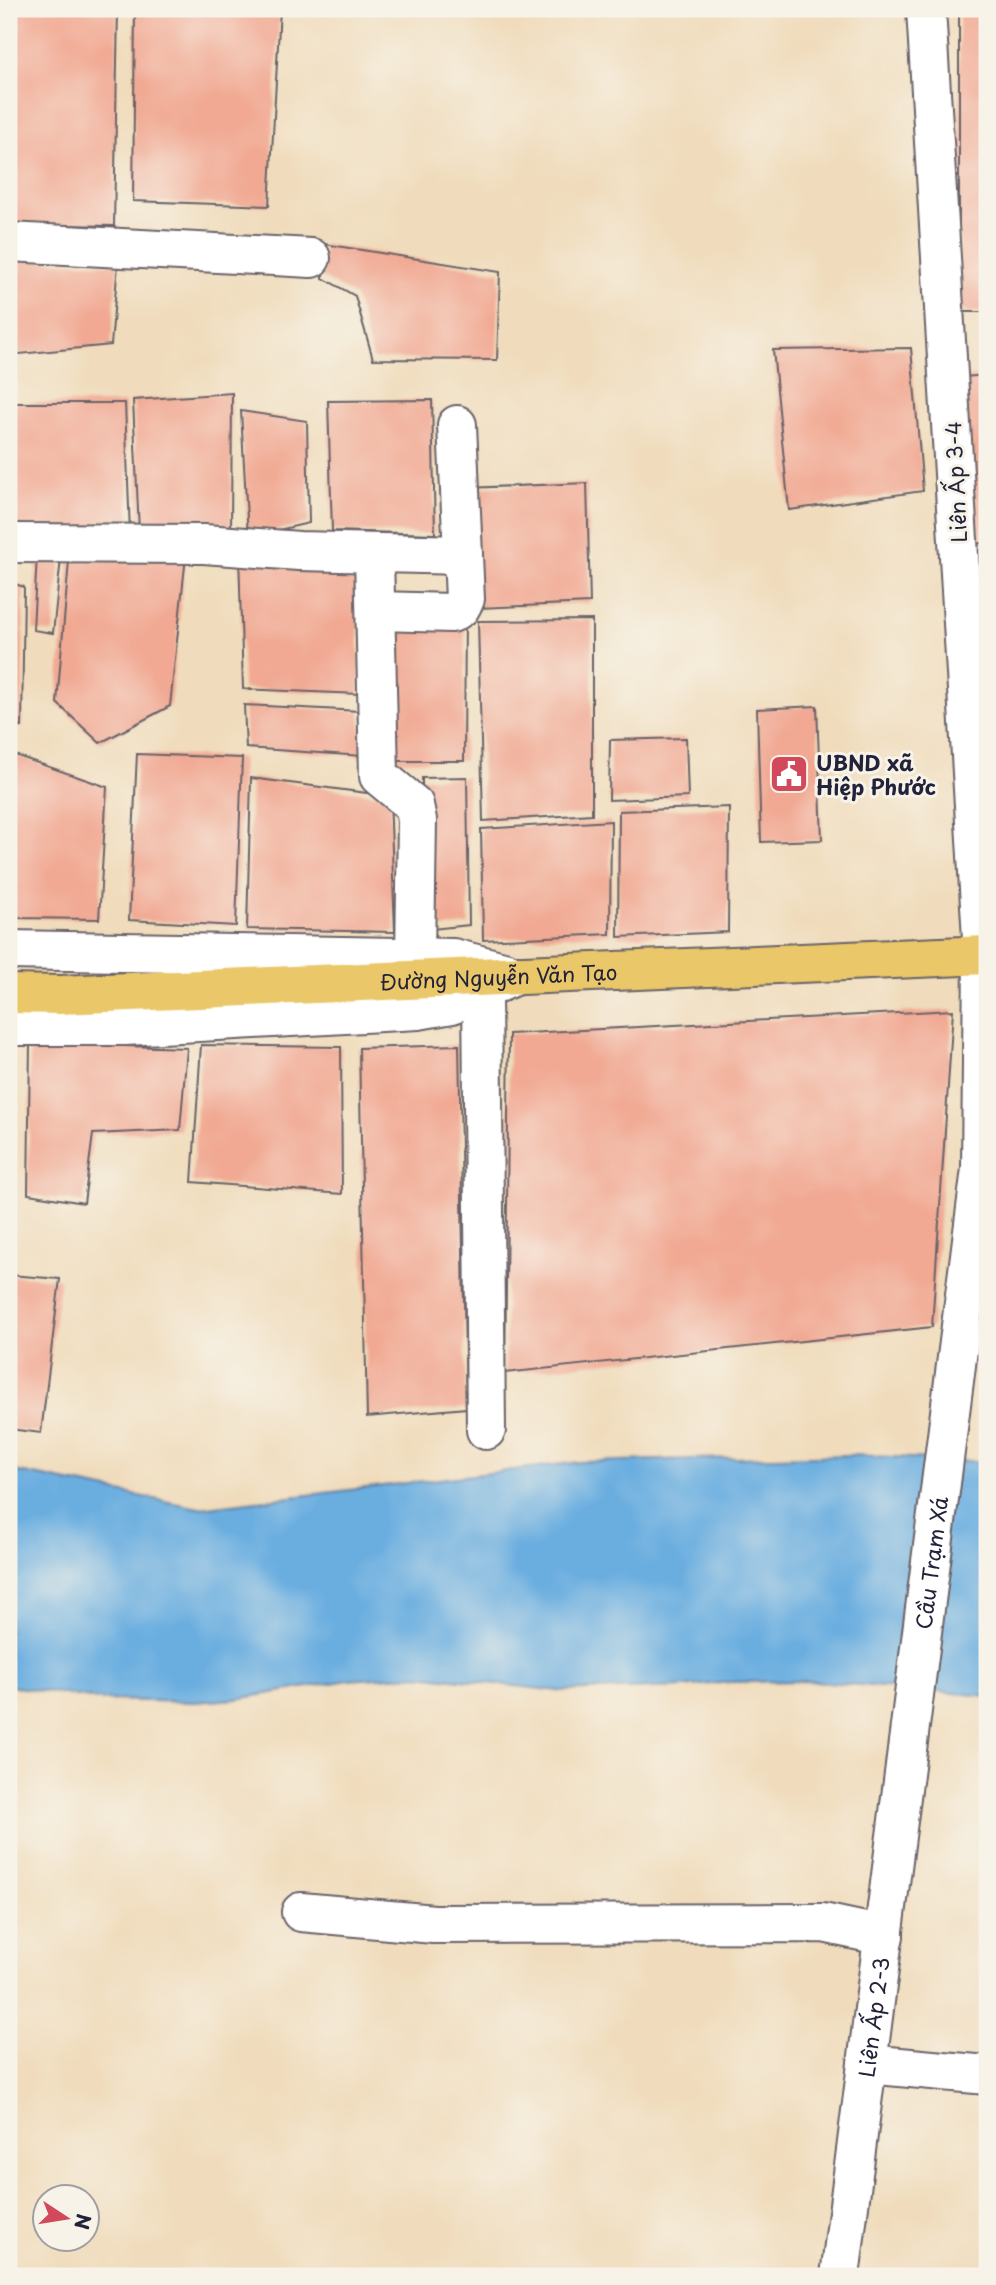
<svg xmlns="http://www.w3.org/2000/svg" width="996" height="2285" font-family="'Playpen Sans',sans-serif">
  <rect width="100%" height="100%" fill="#f7f3e8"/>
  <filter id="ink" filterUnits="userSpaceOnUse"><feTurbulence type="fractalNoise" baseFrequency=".0143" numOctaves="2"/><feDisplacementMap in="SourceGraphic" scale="14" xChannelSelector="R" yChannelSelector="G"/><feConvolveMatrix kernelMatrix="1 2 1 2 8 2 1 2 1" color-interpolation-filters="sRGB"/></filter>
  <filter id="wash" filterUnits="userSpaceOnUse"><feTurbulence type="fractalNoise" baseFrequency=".00686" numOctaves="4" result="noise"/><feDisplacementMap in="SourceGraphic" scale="28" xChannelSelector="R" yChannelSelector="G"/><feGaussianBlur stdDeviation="1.57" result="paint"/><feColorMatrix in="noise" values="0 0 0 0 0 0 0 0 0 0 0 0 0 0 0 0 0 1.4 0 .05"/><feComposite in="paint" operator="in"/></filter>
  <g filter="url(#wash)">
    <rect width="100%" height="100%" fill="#f0dcbc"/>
    <!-- water -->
    <path fill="#6baee0" stroke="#46688e" stroke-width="2" d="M853 1455 987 1462V1696L814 1681 730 1682 683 1687 558 1691 418 1675 349 1680 237 1699 195 1702 103 1700 9 1686V1470L199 1508 580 1462Z"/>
    <g id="blocks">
      <!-- building -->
      <path fill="#f1a993" d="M9 9H118L114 226 9 224Z
        M135 9H280L269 206 133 201Z
        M959 9H987V312H959Z
        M324 244 500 272 497 360 373 359 355 296 323 278Z
        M9 260 118 264 111 345 9 355Z
        M911 348 923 491 789 510 773 350Z
        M987 375V543L966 544 964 377Z
        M232 393 231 531 139 532 133 400Z
        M432 400 435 534 332 531 328 401Z
        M9 403H125L130 533 9 534Z
        M241 411 307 421 309 523 248 537Z
        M587 483 590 603 479 608 467 488Z
        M239 553 357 562 360 694 243 689Z
        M37 555 61 558 53 633 33 630Z
        M186 556 170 706 100 743 57 703 69 561Z
        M9 582 24 587 22 727 9 726Z
        M465 615 464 761H387L385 616Z
        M592 620V814L483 821 478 621Z
        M244 705 360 711 363 756 246 748Z
        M817 706 822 840 761 842 757 709Z
        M686 738 688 797 609 800 610 740Z
        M9 753 107 787 99 919 13 918Z
        M137 754 242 758 236 926 129 920Z
        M467 777 469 925 423 930 422 778Z
        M251 778 390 796 395 932 247 929Z
        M729 807 728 932 618 937 619 811Z
        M611 821 610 934 483 940 481 829Z
        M953 1010 932 1327 505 1373 509 1034Z
        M30 1043 187 1048 180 1130 93 1134 84 1203 28 1194Z
        M201 1045 341 1047 342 1194 192 1182Z
        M459 1045 466 1408 367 1417 359 1048Z
        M987 1199V1357L965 1353Z
        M9 1275 60 1279 41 1433 9 1429Z"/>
    </g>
  </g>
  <g filter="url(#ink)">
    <use href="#blocks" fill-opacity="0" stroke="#6a6368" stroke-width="2"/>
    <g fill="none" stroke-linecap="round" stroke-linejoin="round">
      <!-- minor casing -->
      <g stroke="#6a6368" stroke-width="42">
        <g id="minor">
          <path d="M9 242 311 258"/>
          <path d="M9 543 204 544 299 551 463 555"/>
          <path d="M374 554 379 776 414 805 417 820 415 956"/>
          <path d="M377 611 452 613 460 608 465 599 457 425"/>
          <path d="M9 950 453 958 507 972"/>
          <path d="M482 991 486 1430"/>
          <path d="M9 1026H125L418 1010 452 1004 516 975"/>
          <path d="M301 1912 434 1924 823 1923 884 1936"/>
          <path d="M867 2064 987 2075"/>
          <path id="s1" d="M840 2276 981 1169 983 955 926 9"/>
        </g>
      </g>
      <!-- major casing -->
      <g stroke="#6a6368" stroke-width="42">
        <g id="major">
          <path id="s2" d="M9 994 60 995 987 955"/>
        </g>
      </g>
      <!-- minor -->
      <use href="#minor" stroke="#fff" stroke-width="38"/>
      <!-- major -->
      <use href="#major" stroke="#eac769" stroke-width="38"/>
    </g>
  </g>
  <!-- icons -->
  <defs>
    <g id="civic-square" transform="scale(2.0125)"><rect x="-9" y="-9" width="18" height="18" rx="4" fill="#d1495b" stroke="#f7f3e8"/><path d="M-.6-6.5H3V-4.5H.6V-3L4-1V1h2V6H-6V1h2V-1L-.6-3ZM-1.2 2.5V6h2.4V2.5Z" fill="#fff"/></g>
  </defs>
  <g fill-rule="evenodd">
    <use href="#civic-square" x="789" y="774"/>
  </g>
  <g text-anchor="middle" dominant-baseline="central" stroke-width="6" stroke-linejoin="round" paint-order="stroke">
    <!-- street labels -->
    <g font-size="21" fill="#22223b" stroke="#f7f3e8">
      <text transform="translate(955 482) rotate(-93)">Liên Ấp 3-4</text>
      <text stroke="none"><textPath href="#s2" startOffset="490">Đường Nguyễn Văn Tạo</textPath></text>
      <text stroke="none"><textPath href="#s1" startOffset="719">Cầu Trạm Xá</textPath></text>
      <text stroke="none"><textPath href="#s1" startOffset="261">Liên Ấp 2-3</textPath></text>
    </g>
    <!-- poi labels -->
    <g font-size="21" font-weight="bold" fill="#22223b" stroke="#f7f3e8" text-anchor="start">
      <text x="816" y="762">UBND xã<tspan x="816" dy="24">Hiệp Phước</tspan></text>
    </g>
  </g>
  <!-- margin -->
  <rect width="996" height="2285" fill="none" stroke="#f7f3e8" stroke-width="35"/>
  <!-- north arrow -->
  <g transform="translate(66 2218) rotate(102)"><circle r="33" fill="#f7f3e8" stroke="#a29fa3" stroke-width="2"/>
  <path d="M0-5L12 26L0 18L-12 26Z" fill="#d1495b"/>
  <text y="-10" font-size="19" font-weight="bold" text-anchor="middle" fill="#22223b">N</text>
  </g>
</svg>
